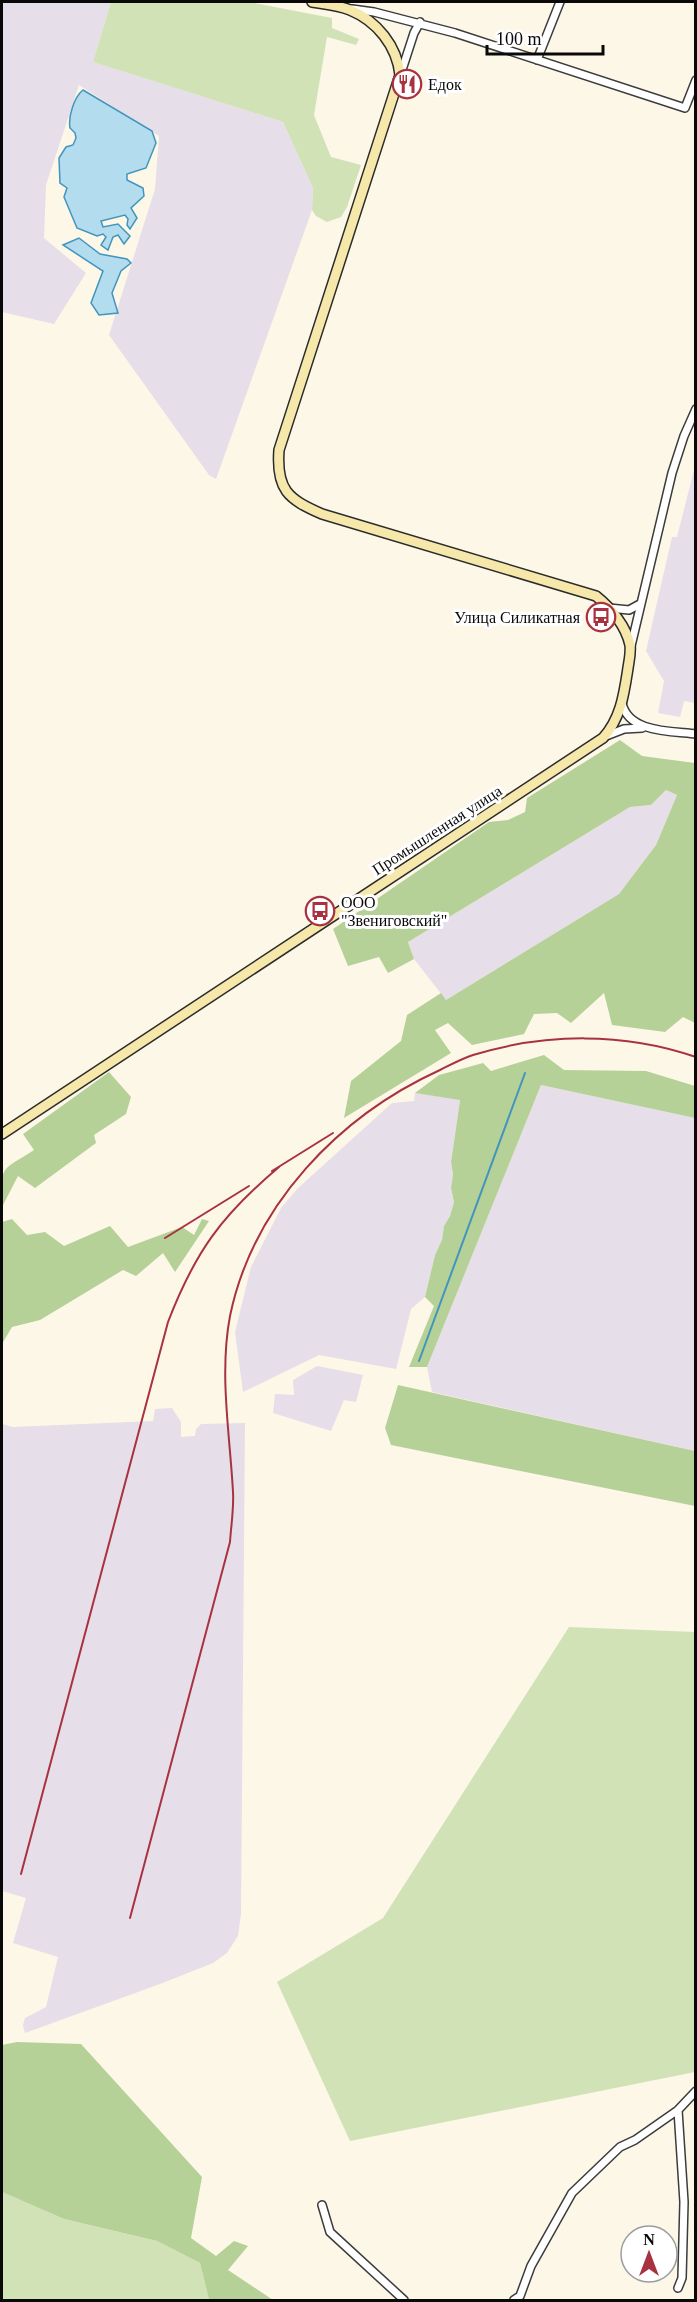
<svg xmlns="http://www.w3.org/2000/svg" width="697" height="2302" font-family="'Times New Roman',serif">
  <rect width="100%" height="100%" fill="#fdf7e8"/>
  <!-- industrial -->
  <path fill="#e6dee8" d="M2 2H111L93 62 283 122 313 188 312 210 216 479 209 475 109 335 155 189 159 136 79 85 46 185 44 238 86 273 54 324 2 312Z
    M695 466V703L684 701 680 717 658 713 664 681 646 651 672 537H677Z
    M666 790 677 795 656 845 619 894 446 1000 414 959 408 942 630 807 651 805Z
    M541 1085 695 1118V1451L432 1392 427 1367Z
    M415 1093 460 1099 451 1161 453 1174 451 1188 454 1202 450 1216 444 1226 442 1241 435 1255 425 1297 411 1309 396 1369 319 1355 243 1392 235 1332 251 1267 281 1208 297 1189 392 1103 414 1101Z
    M317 1366 363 1375 356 1402 344 1400 331 1431 273 1413 275 1394 294 1395 293 1380Z
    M172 1408 181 1422V1437L195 1436 196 1429 201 1424 245 1423 241 1914 238 1936 227 1953 213 1963 160 1984 25 2033 23 2025 25 2018 46 2007 58 1957 13 1943 26 1898 2 1891V1424L13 1427 153 1421 155 1409Z"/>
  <!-- green -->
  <path fill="#d1e2b7" d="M111 2H249L332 18V28L359 39 356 45 327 37 314 115 331 157 361 165 347 207 341 217 327 222 316 216 312 210 313 188 283 122 93 62Z
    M569 1627 695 1632V2072L350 2141 277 1982 383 1918Z
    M2 2192 64 2219 157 2241 200 2263 209 2300H2Z"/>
  <!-- forest -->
  <path fill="#b6d198" d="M620 740 642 756 695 763V1023L683 1017 665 1032 612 1025 604 993 571 1023 557 1013 534 1014 524 1034 472 1045 448 1023 435 1030 451 1053 344 1118 351 1081 401 1041 407 1015 441 993 446 1000 619 894 656 845 677 795 666 790 651 805 630 807 408 942 414 959 388 973 379 957 348 966 333 929 489 822 508 820 525 812 527 798Z
    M544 1055 564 1070 646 1071 695 1086V1118L541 1085 427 1367H409L434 1306 425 1297 435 1255 442 1240 444 1226 450 1216 454 1202 451 1188 453 1174 451 1162 460 1100 415 1093 439 1075 483 1063 491 1071Z
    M109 1072 131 1097 126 1114 94 1135 96 1143 35 1188 18 1176 2 1207C1 1164 0 1172 34 1150L23 1134Z
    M12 1219 27 1235 45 1232 64 1246 110 1226 128 1247 182 1227 194 1235 202 1219 209 1221 175 1272 163 1253 136 1276 123 1270 40 1320 12 1327 2 1344V1222Z
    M398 1385 695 1451V1506L391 1445 385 1428Z
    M17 2042 81 2044 202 2177 191 2238 216 2256 234 2241 248 2246 228 2270 273 2300H209L200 2263 157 2241 64 2219 2 2192V2045Z"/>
  <!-- water -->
  <path fill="#b3dcee" stroke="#4295bd" stroke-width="1.5" d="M83 90 152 131 156 143 146 168 127 174V180L143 188 144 196 131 208 137 218 130 229 127 225 128 219 125 215 101 221 103 227 118 224 130 236 124 244 118 235 113 237 108 250 101 245 106 237 103 234 97 236 77 228 64 197 67 188 60 183 59 158 66 147 73 145 76 138 75 133 70 128C68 117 74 97 83 90Z
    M79 238 100 254 127 259 131 263 121 271 112 293 118 313 99 315 91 303 103 271 63 245Z"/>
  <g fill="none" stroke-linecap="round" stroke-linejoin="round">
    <!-- stream -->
    <path stroke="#4295bd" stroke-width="2" d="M419 1361 525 1073"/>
    <!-- street casing -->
    <g stroke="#3c3c3c" stroke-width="10">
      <path id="street" d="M352 9 374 12 455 33 685 108 696 80
        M537 60 560 2
        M401 73 414 33 420 22
        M609 608 629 610 640 604
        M631 646 672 473 684 436 696 409
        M622 703C628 733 672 731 696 734
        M606 736 624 729 642 728
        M678 2110 684 2202 682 2278 678 2288
        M322 2205 330 2232 404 2300
        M514 2300 520 2296 531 2266 572 2193 620 2147 635 2140 678 2110 696 2091"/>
    </g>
    <!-- secondary casing -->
    <g stroke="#2b2b2b" stroke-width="12">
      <path id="secondary" d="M2 1134 603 738C621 718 624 694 628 668 629 661 631 653 630 645 626 626 611 608 596 596L322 514C288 499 276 490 279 450L400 75C397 46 377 21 350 10 338 5 324 4 312 2"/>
    </g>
    <!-- street -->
    <use href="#street" stroke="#fff" stroke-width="7"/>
    <!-- secondary -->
    <use href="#secondary" stroke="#f6e8aa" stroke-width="9"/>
    <!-- rail -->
    <path stroke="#a93241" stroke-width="2" d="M272 1171 333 1133
      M165 1238 249 1186
      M21 1874 168 1322C195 1252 221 1216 279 1167
      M130 1918 230 1542C231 1526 234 1509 233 1492 230 1435 219 1374 230 1316 253 1205 339 1116 440 1070 450 1065 461 1059 473 1055 545 1033 624 1032 696 1057"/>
  </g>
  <!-- icons -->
  <defs>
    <g id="restaurant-ring" transform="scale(1.5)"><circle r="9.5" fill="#fff" stroke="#a93241" stroke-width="1.5"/><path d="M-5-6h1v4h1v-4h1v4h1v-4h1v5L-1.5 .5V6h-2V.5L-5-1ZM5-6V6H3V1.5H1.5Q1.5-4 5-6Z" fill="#a93241"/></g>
    <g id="bus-ring" transform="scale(1.5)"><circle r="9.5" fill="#fff" stroke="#a93241" stroke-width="1.5"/><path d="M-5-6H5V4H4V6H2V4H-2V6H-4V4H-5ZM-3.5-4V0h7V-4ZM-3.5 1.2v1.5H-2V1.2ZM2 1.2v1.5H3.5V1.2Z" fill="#a93241"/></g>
  </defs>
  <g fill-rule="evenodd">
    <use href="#restaurant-ring" x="407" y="84"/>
    <use href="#bus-ring" x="601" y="617"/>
    <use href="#bus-ring" x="320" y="911"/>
  </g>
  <g text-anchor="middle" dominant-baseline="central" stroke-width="6" stroke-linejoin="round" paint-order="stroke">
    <!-- poi labels -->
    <g font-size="16" fill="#090909" stroke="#fff" text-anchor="start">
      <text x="428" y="84">Едок</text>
      <text x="580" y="617" text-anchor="end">Улица Силикатная</text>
      <text x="341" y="902">ООО<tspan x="341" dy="18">"Звениговский"</tspan></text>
    </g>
    <!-- street labels -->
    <g font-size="16" fill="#090909" stroke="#fff">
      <text transform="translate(437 830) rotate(-33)">Промышленная улица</text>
    </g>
  </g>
  <!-- border -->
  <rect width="697" height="2302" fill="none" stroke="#090909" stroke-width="6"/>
  <!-- north arrow -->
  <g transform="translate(649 2254)"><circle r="28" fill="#ffffff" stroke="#9d9d9d" stroke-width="1.5"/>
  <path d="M0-4.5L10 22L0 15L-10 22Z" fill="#a93241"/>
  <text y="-9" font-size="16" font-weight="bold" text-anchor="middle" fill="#090909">N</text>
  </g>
  <!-- scale -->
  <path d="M487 45v9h116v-9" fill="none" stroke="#090909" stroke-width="3"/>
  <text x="496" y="45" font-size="18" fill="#090909" stroke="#ffffff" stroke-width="4.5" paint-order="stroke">100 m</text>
</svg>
